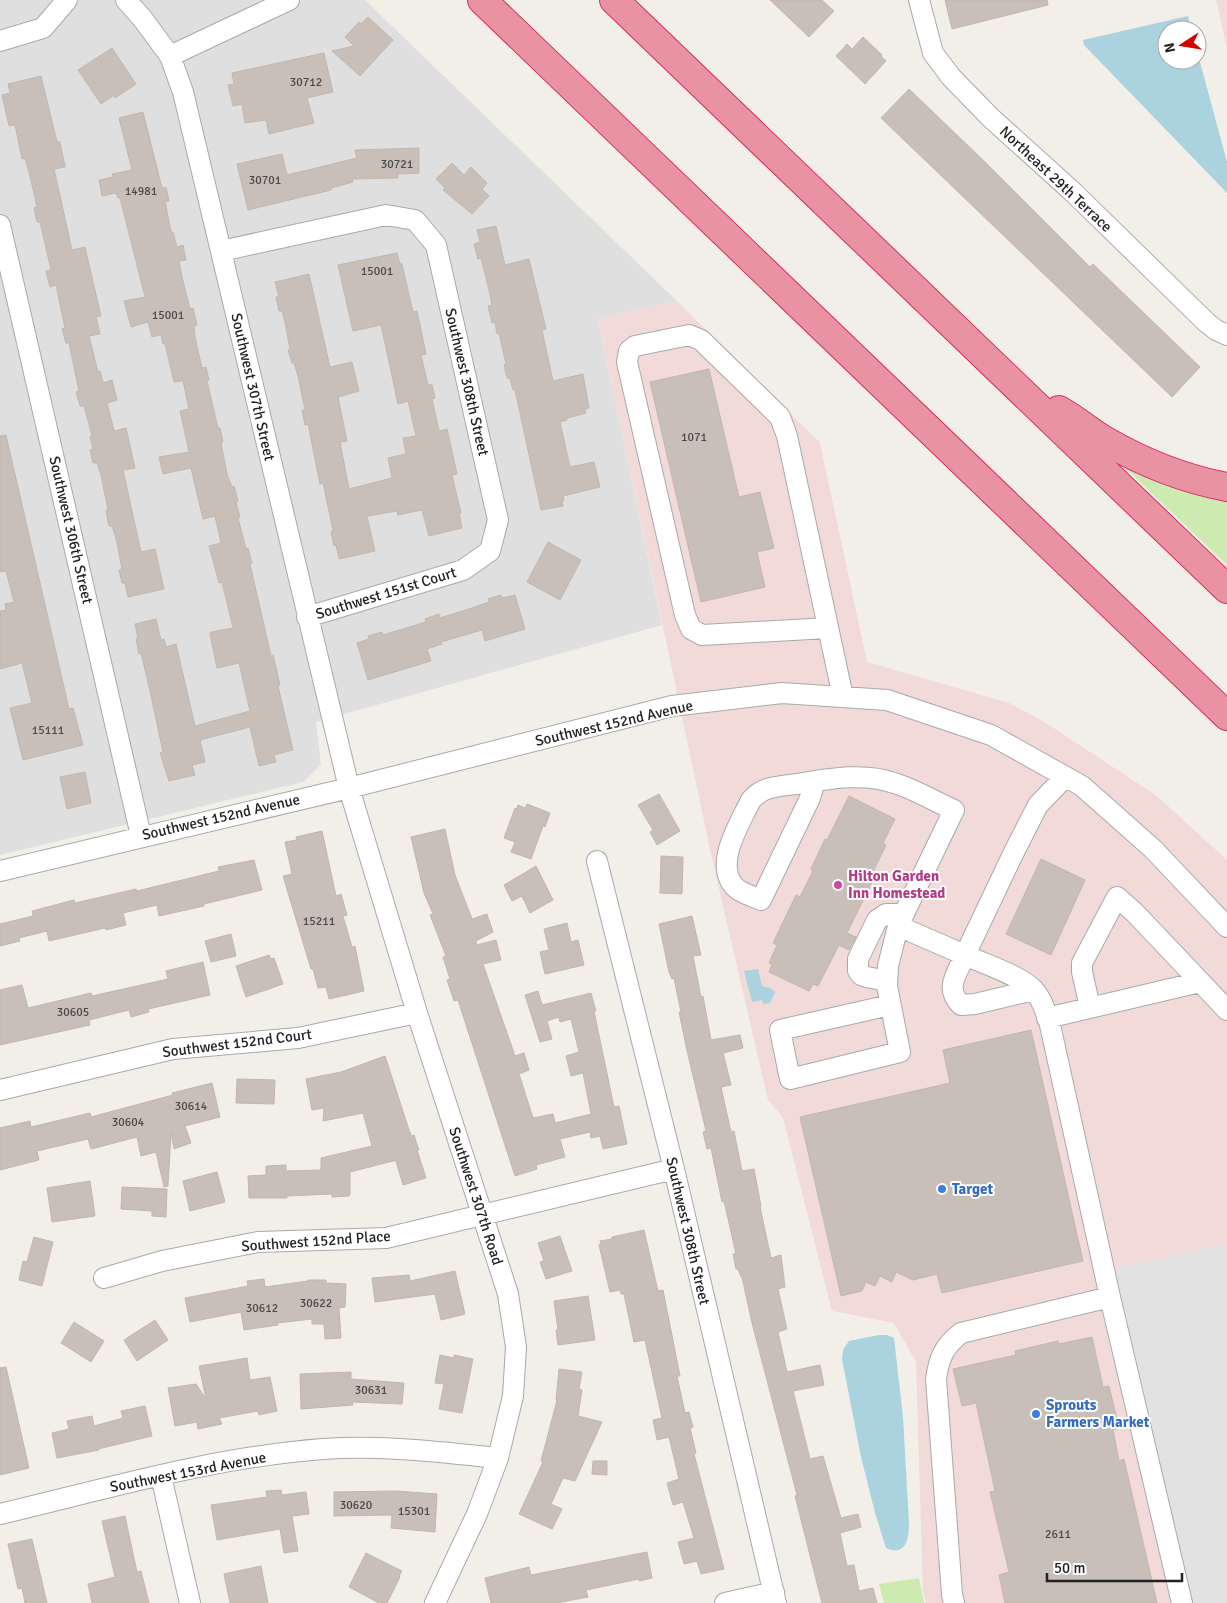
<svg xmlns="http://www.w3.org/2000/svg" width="1227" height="1603" font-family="Signika,sans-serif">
  <rect width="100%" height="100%" fill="#f2efe9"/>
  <!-- residential -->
  <path fill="#e0dfdf" d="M0 0H365L677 301 598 319 662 625 316 722 321 765 303 782 0 855Z"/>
  <!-- commercial -->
  <path fill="#f2dad9" d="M1216 0H1227V48Z
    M677 301 820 443 867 662 1009 703 1046 723 1157 796 1227 860V1603H926L923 1592 916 1362 894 1323 832 1311 783 1118 768 1100 711 854 598 319Z"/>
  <!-- grass -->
  <path fill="#cdebb0" d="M1118 461 1227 495V565Z
    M919 1578 924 1603H884L879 1584Z"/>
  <!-- parking -->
  <path fill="#e2e2e2" d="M1227 1244V1603H1193L1114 1268Z"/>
  <!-- water -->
  <path fill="#aad3df" d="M1188 16 1191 30H1167V60H1197V51L1227 162V193L1084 45 1083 40Z
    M758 969 762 986 770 988 775 992 770 1003 763 1004 762 1000 752 1002 744 971Z
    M879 1335H887L894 1338 903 1417 909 1524C909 1538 906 1557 886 1548L875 1513 861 1457 842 1359 843 1350 849 1341Z"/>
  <!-- building -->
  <path fill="#c7bfb8" stroke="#c4b6ab" d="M770 0H822L834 11 809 37Z
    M945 0H1047L1048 5 952 29Z
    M368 17 393 40 360 76 332 51 354 46 345 37 359 22 361 24Z
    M863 37 882 55 881 56 886 61 865 84 836 56 847 44 852 49Z
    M112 48 136 84 115 98 114 95 101 104 78 70Z
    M324 53 333 92 307 98 314 123 269 134 266 120 245 123 242 104 233 106 228 85 234 84 232 73Z
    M41 76 57 142H60L65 167 54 169 72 250 85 247 101 316 96 317 100 334 89 336 98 372 100 371 103 383 112 380 117 400 107 403 114 431 126 428 135 468 123 470 141 552 155 549 164 589 128 597 125 583H122L119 570 122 569 116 538 112 526H109L106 511 108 510 101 475 97 463H93L90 450 93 449 90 436H92L84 406H80L76 392 79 391 69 343H66L62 329 65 328 56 285 50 287 46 271 51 270 40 222H37L34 208 37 207 30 176 25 158 22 159 15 125 9 126 2 95 10 93 8 84Z
    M909 89 984 161 1090 267 1093 264 1200 367 1172 397 881 118Z
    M143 112 162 188 166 187 169 201H165L171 232H173L177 247 183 245 186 260 179 261 182 277 190 309 193 308 197 325 194 326 195 337 202 368 206 367 209 380 207 381 218 428H220L223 442 221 443 227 474 232 487 234 486 238 501 236 502 240 517 238 518 246 549 248 548 252 563 250 564 271 656 273 655 280 685 278 686 293 750 274 755 276 762 259 766 250 727 200 740 205 762 192 765 195 775 169 781 160 753 163 752 150 691 141 653 139 654 136 639H138L135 624 156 619 161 640 164 639 166 647 176 644 195 726 250 711 239 663 217 668 210 634 211 632 233 628 222 582 219 583 209 546 221 543 215 516 203 519 191 468 163 474 159 457 189 452 180 411 189 409 183 381 174 382 165 344H163L161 335 152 337 148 322 131 327 124 301 145 297 120 198H118L116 193 102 196 99 180 113 177 112 174 132 170 119 118Z
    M419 148V173L398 174V178L352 179 353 182 331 188V190L248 210 237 164 282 154 287 175 357 158 355 150Z
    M452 163 464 175 471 167 487 183 482 189 489 196 472 214 443 190 445 188 436 179Z
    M496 226 505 265 529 259 546 329 542 330 553 381 583 374 589 408 585 409 586 413 567 418V420L560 422 570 467 594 462 600 487 563 496 564 500 562 501 563 506 541 510 515 390H513L510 378H507L504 365 506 364 499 333 497 334 495 322 492 323 488 306 492 305 489 290 481 258 478 259 474 244 480 242 477 230Z
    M397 253 400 264H402L413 312 417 311 426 354 421 355 428 385H432L435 398 432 399 439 431 447 429 457 474 452 475 461 513H459L462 528 429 536 422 510 398 515 397 511 367 516 375 551 339 559 336 545 334 546 331 532 333 531 330 516 323 483 320 484 308 424 305 425 302 410H305L298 376 294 363H292L288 350 290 349 285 322 282 311H279L276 297H279L275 282 309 274 330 367 352 362 359 391 338 397 347 441 340 442 349 489 392 478 388 458 406 454 403 438 416 436 408 401 398 404 381 325 353 331 338 265Z
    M709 369 739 497 760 492 774 548 757 552 765 587 701 602 650 382Z
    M6 435 69 709 73 708 83 745 23 760 10 708 32 703 22 663 0 669V611L6 610 5 604 14 602 6 571 0 572V436Z
    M548 542 581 560 560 600 527 582Z
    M501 595 502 598 515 595 525 629 485 641 482 630 441 642 442 644 427 649 431 661 368 680 357 643 369 639 368 636 382 632 383 635 426 622 425 619 439 614 440 618 475 607 489 602 488 599Z
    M85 772 91 803 67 809 60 777Z
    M659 794 680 831 657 845 650 832 653 830 638 805Z
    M849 796 895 819 883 843 886 845 872 874 875 876 847 933 856 937 849 950 839 945 818 986 813 984 809 991 769 972 772 964 769 963 777 945 773 943 796 895 800 897 813 871 811 869 825 839 827 840Z
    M527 804 550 813 545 827 543 826 531 859 511 852 515 842 504 838 515 808 517 809 518 805 525 808Z
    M445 829 455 875 472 919 487 914 493 932 476 941 477 945 496 940 501 960 483 964 515 1056 524 1053 529 1070 519 1074 533 1118 553 1114 555 1123 591 1114 583 1073 571 1076 566 1056 579 1052 571 1019 560 1022 559 1017 547 1021 552 1039 540 1042 525 995 538 991 542 1005 591 993 596 1011H594L614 1107 619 1106 627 1144 603 1149 600 1136 591 1138 590 1132 560 1139 565 1157 536 1165 537 1169 515 1176 458 1000 454 1001 447 980 450 979 443 957 446 956 430 915 433 914 424 893 411 837Z
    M322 831 336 896 341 894 347 915 343 916 352 947 355 946 364 991 329 999 326 987 318 988 313 969H311L283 876 292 874 285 842 297 840 296 837Z
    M661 856 683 857 682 894 660 893Z
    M1041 859 1085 880 1051 955 1006 934Z
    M254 860 262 890 204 904V906L159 916 157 905 123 913 126 925 106 930 105 928 49 941 47 931 19 938 20 941 0 946V924L33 916 32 911 74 900 75 903 136 889 137 891 219 871 218 867Z
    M536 866 553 900 530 913 522 896 512 901 504 885Z
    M692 916 701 955 693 956 701 997 703 996 711 1040 740 1035 743 1048 723 1053 731 1085 721 1087 731 1132 734 1131 742 1171 754 1169 761 1206 760 1207 771 1258 781 1255 785 1287 778 1289 787 1329 778 1332 787 1372 820 1365 824 1385 793 1391 810 1459 823 1456 841 1518 858 1514 861 1527 840 1533 847 1566 854 1565 859 1591 873 1588 877 1603H822L795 1496 797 1495 752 1323 742 1277H741L738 1269H736L733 1254H736L724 1201 722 1202 711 1148 707 1149 703 1132 706 1131 686 1046 679 1012H681L674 978 672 979 669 972 659 924Z
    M567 923 571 942 578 940 584 965 545 974 540 952 549 950 544 929Z
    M231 934 236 956 211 962 205 941Z
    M269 955 271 959 274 958 283 984 246 997 236 966Z
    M203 962 210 995 148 1009 149 1012 131 1017 129 1010 89 1020 90 1025 0 1045V990L22 985 28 1008 91 993 92 996 168 979 166 971Z
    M1031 1030 1083 1261 942 1293 937 1274 913 1280 896 1272 892 1282 880 1276 875 1286 866 1282 862 1291 841 1296 800 1117 950 1083 943 1050Z
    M385 1056 411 1136 414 1135 419 1150H417L426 1178 403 1185 396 1161H393L350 1172V1194L349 1196 332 1197V1194L287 1196V1198H249L248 1176 266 1175V1166L286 1165V1171L321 1170V1158L372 1146 363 1113 323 1121 324 1108 312 1110 306 1079 341 1072Z
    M237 1079 275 1080 274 1104 236 1103Z
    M212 1083 220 1117 185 1126 191 1143 174 1149 171 1133 168 1186 164 1187 156 1152 141 1156 137 1137 91 1149 88 1139 37 1151 39 1160 0 1170V1128L30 1121 31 1127 90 1113 91 1117 173 1095 172 1093Z
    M217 1172 225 1202 190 1211 183 1181Z
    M90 1181 95 1216 52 1222 47 1188Z
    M122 1187 167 1189 166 1217 152 1216V1211L121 1209Z
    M644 1230 658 1291 663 1290 680 1376H677L685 1413 689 1412 693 1427 690 1428 696 1453 694 1454 724 1569 701 1574 697 1561 684 1564 678 1542 694 1538 683 1502 673 1505 667 1483 679 1479 669 1437 657 1440 653 1420 662 1418 645 1340 634 1342 624 1294H621L620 1290 610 1292 599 1245 601 1244 600 1241 612 1239V1237Z
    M560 1236 572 1271 546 1279 540 1262 544 1261 538 1243Z
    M34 1237 53 1242 42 1286 19 1280 23 1261 27 1262Z
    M455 1271 465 1314 441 1320 435 1294 375 1302 372 1278 409 1275 410 1281Z
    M264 1279 265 1287 308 1281V1280H326V1283L346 1284 345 1307 339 1308 341 1338 325 1339 324 1324H312V1319L277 1323 278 1325 244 1330 241 1312 190 1322 185 1298 248 1286 247 1281Z
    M588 1296 595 1340 558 1345 556 1330H558L554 1301Z
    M155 1320 168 1340 137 1361 124 1340Z
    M74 1322 104 1341 91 1362 61 1343Z
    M1092 1337 1103 1387 1109 1386 1119 1428 1113 1430 1119 1461 1124 1459 1157 1603H1005L999 1575 1009 1572 990 1492 995 1491 976 1403 962 1406 953 1369 1016 1355 1015 1351 1058 1341 1059 1344Z
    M440 1355 454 1358V1355L473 1359 462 1413 439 1409 444 1384 435 1383Z
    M247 1358 250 1380 270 1377 277 1411 259 1415 258 1411 219 1418 222 1424 198 1429 197 1422 175 1426 168 1388 196 1384 206 1399 199 1366Z
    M6 1367 29 1468 0 1475V1368Z
    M559 1369 582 1372 579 1389 582 1390 578 1416 602 1422 575 1481 563 1478 551 1504 562 1509 552 1529 519 1514 543 1462 541 1461 557 1400H556Z
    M351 1372V1379L404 1383 402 1404 352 1402 353 1405 301 1409 300 1374Z
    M145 1406 152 1436 98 1449 99 1450 57 1458 52 1433 69 1429 67 1421 92 1416 94 1426 123 1418 121 1411Z
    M593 1461H607V1475L592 1474Z
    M281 1490 282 1495 306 1492 309 1514 292 1516 298 1551 284 1553 280 1529 217 1540 211 1505 267 1497 266 1491Z
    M396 1491 437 1494 435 1532 391 1528 392 1515 334 1516V1492Z
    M125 1516 137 1572 141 1571 149 1603H92L88 1584 115 1577 102 1521Z
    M32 1539 47 1603H25L22 1588 18 1589 8 1544Z
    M647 1552 652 1578 639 1581V1579L586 1590 588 1597 556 1603H491L485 1578 529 1567 531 1575Z
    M366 1553 402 1571 399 1576 400 1577 387 1603H379L349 1587Z
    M261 1566 268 1603H230L224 1574Z"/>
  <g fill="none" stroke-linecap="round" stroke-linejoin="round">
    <!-- minor casing -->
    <g stroke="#a9a9a9" stroke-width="22">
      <path id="minor" d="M126 0 142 18 170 56 183 92 349 788 417 1013 508 1294 516 1347 513 1396 498 1458 477 1514 435 1603
        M919 0 933 53 951 77 991 118 1074 193 1206 322 1216 330 1227 335
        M0 41 43 28 67 0
        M170 56 289 0
        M0 225 141 836
        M221 251 386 215 415 220 436 245 498 520 490 551 463 570 307 617
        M828 628 702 635 691 629 685 615 627 362 629 351 635 346 689 335 701 340 780 417 787 436 843 697
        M815 781 810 798 761 900C752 896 740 893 734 886 714 863 740 823 751 800 756 795 760 791 767 789 776 786 787 785 797 784 828 779 864 772 894 783 914 789 934 801 954 810L898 926
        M597 861 674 1169 776 1603
        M0 871 349 788 672 706 782 693 887 700 991 735 1082 786 1153 849 1227 927
        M887 981 867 977 861 975 858 971V959L877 920 886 914H904
        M1034 990 975 1004 961 1005C944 988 957 974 965 955 984 964 1019 975 1033 989 1042 998 1046 1013 1050 1025L1110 1297 1182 1603
        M890 1005 780 1030 790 1079 900 1052 887 986 888 966 898 926 965 955 1013 854 1038 805 1065 777
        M1090 1007 1082 972V963L1117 897 1135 913 1227 1010
        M1047 1018 1200 982
        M0 1090 173 1049 298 1038 417 1013
        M104 1278 162 1261 258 1242 386 1238 674 1169
        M161 1476 190 1603
        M0 1514C106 1489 214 1457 323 1449 382 1445 440 1452 498 1458
        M725 1603 774 1592
        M954 1603 952 1594 936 1379C939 1358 944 1346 961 1333L1110 1297"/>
    </g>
    <!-- highway casing -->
    <g stroke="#dc2a67" stroke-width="30">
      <path id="highway" d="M482 0 1227 716
        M614 0 1227 589
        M1059 410C1075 419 1089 431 1104 440 1142 462 1184 479 1227 487"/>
    </g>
    <!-- minor -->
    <use href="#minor" stroke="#fff" stroke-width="20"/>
    <!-- highway -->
    <use href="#highway" stroke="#e892a2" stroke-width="28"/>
  </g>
  <!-- markers -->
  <circle fill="#d1479c" stroke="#fff" stroke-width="2" cx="838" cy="885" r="5"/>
  <g fill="#3f7fe0" stroke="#fff" stroke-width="2">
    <circle cx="942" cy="1189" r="5"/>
    <circle cx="1036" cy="1414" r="5"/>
  </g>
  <g text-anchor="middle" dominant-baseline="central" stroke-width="4" stroke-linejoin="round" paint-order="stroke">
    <!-- number labels -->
    <g font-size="12" fill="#4b4948">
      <text x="306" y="82">30712</text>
      <text x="397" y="164">30721</text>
      <text x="265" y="180">30701</text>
      <text x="141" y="191">14981</text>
      <text x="377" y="271">15001</text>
      <text x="168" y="315">15001</text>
      <text x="694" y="437">1071</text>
      <text x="48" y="730">15111</text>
      <text x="319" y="921">15211</text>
      <text x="73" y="1012">30605</text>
      <text x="191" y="1106">30614</text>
      <text x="128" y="1122">30604</text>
      <text x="316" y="1303">30622</text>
      <text x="262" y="1308">30612</text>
      <text x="371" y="1390">30631</text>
      <text x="356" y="1505">30620</text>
      <text x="414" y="1511">15301</text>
      <text x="1058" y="1534">2611</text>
    </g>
    <!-- street labels -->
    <g font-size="15" fill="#222" stroke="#fff">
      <text transform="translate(1056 179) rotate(43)">Northeast 29th Terrace</text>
      <text transform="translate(467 382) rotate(77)">Southwest 308th Street</text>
      <text transform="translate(253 387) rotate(77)">Southwest 307th Street</text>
      <text transform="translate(71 530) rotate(77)">Southwest 306th Street</text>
      <text transform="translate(386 593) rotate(-17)">Southwest 151st Court</text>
      <text transform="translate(614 723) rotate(-13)">Southwest 152nd Avenue</text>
      <text transform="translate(221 817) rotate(-13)">Southwest 152nd Avenue</text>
      <text transform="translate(237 1043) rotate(-7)">Southwest 152nd Court</text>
      <text transform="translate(476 1196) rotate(72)">Southwest 307th Road</text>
      <text transform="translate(688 1231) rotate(77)">Southwest 308th Street</text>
      <text transform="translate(316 1241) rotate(-4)">Southwest 152nd Place</text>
      <text transform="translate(188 1472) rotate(-11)">Southwest 153rd Avenue</text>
    </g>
    <!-- hotel labels -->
    <g font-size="15" font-weight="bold" fill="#b23c85" stroke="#fff" text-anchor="start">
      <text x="848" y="876">Hilton Garden<tspan x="848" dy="17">Inn Homestead</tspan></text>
    </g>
    <!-- shop labels -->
    <g font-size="15" font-weight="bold" fill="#366cbe" stroke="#fff" text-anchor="start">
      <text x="952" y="1189">Target</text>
      <text x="1046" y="1405">Sprouts<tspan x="1046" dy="17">Farmers Market</tspan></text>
    </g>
  </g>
  <!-- north arrow -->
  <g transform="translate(1182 45) rotate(258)"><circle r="24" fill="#ffffff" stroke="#a7a7a7"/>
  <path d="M0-4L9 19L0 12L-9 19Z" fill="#d40000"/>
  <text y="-8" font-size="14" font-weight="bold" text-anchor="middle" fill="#222222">N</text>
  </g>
  <!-- scale -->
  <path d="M1047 1573v8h135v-8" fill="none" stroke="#222222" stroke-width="2.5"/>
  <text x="1054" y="1573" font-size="15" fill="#222222" stroke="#ffffff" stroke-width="4" paint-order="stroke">50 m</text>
</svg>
